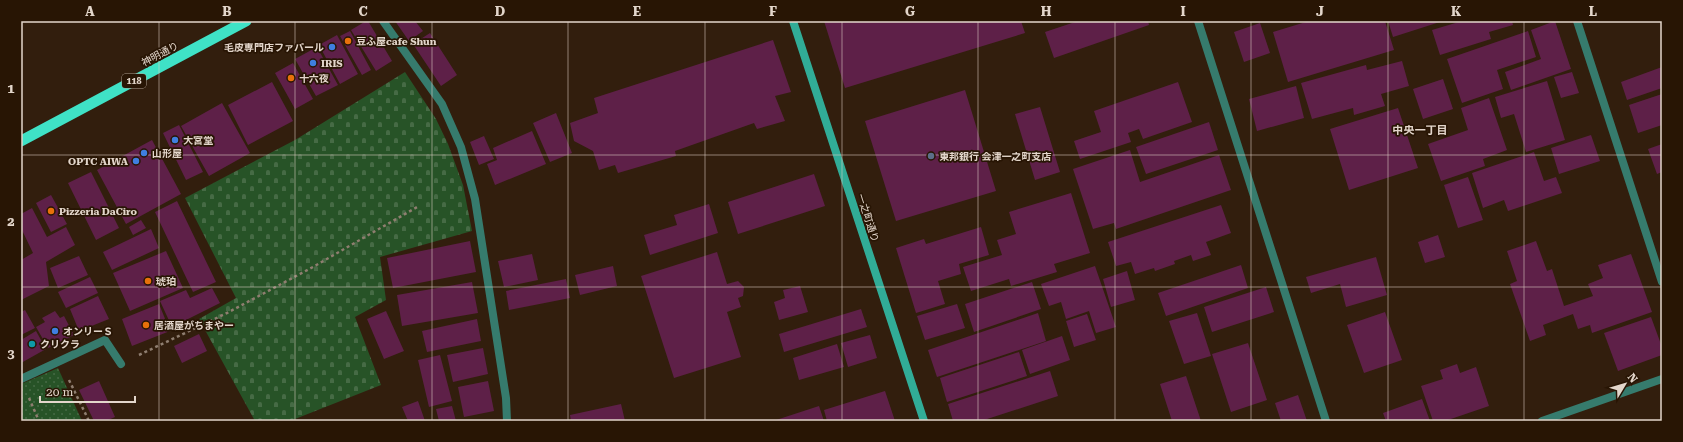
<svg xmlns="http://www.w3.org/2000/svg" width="1683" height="442" font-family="'Roboto Serif','Noto Sans JP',serif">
  <defs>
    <pattern id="grass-dots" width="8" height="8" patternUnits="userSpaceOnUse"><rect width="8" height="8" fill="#275327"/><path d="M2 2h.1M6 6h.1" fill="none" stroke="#466b45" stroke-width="1.8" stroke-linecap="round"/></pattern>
    <pattern id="cemetery-stones" width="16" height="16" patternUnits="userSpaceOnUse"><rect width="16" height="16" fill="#275327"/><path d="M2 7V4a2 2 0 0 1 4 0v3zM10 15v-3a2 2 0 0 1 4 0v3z" fill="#466b45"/></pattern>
  </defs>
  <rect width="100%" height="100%" fill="#321e0d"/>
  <!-- grass -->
  <path fill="url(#grass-dots)" d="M58 368 82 421H21V384Z"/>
  <!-- cemetery -->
  <path fill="url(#cemetery-stones)" d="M405 72 436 119 448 144 463 185 472 231 380 257 386 300 355 317 381 385 290 421H255L199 319 236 298 185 198 295 140Z"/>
  <!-- building -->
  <path fill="#5e2048" d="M366 21H368L392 61 376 71 351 30Z
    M395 21H415L423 31 409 41Z
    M824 21H1021L1025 33 845 88Z
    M1078 21H1148L1149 25 1054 58 1045 32Z
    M1309 21H1385L1394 50 1288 82 1273 32Z
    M1388 21H1443L1393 37Z
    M1462 21H1512L1513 25 1489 32 1491 39 1440 55 1432 30Z
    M1555 21 1571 69 1511 90 1505 72 1541 59 1531 30Z
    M1260 23 1270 53 1244 62 1234 32Z
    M350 31 371 70 362 75 340 36Z
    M1528 31 1536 57 1497 70 1503 89 1462 103 1447 59Z
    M430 33 457 75 441 86 413 44Z
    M337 35 358 74 340 84 319 45Z
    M773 40 791 92 775 96 785 121 757 129 754 123 675 151 676 156 618 173 615 165 599 170 593 151 574 141 570 123 598 113 594 98Z
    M317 47 338 85 316 96 295 59Z
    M1402 61 1409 86 1381 94 1385 106 1354 115 1353 108 1312 119 1301 83 1366 65 1367 70Z
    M293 63 313 99 295 109 275 73Z
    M1662 67V88L1627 100 1621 82Z
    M1572 72 1579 93 1561 98 1554 77Z
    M1443 79 1453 109 1423 119 1413 89Z
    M1547 81 1565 140 1526 152 1514 114 1501 118 1495 97Z
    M272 82 293 121 248 145 228 105Z
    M1178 82 1192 122 1143 139 1139 129 1128 133 1131 142 1080 159 1074 141 1101 132 1094 111Z
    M1296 86 1304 118 1257 131 1249 99Z
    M965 90 996 191 896 221 865 121Z
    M1662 94V125L1638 133 1629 105Z
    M1489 98 1507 150 1483 159 1485 166 1441 181 1428 144 1468 130 1461 108Z
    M222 103 250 153 209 176 181 126Z
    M1040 107 1060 172 1035 180 1015 114Z
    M1398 108 1418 168 1349 190 1330 129Z
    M556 113 572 153 550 162 533 123Z
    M1209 122 1218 150 1146 174 1136 147Z
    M179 125 203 172 186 180 163 133Z
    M532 131 546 164 495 185 487 164 497 160 493 148Z
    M1591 135 1600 161 1559 174 1551 148Z
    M484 136 494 159 479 165 470 142Z
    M152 140 181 194 126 224 97 170Z
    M1662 144V172L1657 174 1648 149Z
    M1130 150 1140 182 1219 155 1231 190 1116 229 1114 223 1093 229 1073 169Z
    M1534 152 1544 181 1556 177 1562 193 1508 211 1504 200 1483 208 1472 173Z
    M91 172 119 228 96 240 68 183Z
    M814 174 825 206 738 234 728 202Z
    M1468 177 1483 220 1458 228 1444 185Z
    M1071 193 1090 253 1054 264 1057 272 1011 286 1009 279 971 291 963 267 1002 255 997 240 1016 234 1009 212Z
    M51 195 67 224 51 232 36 203Z
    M177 201 216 282 193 292 155 212Z
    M709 204 718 233 650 255 644 235 677 225 674 215Z
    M1221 205 1231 233 1206 242 1211 255 1193 261 1191 255 1174 261 1175 264 1155 271 1154 268 1135 274 1131 262 1116 266 1108 242Z
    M32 208 47 237 66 227 75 245 46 262 49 286 21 300V260L33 253 21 228V214Z
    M141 220 146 228 133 235 129 227Z
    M981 227 989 255 959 264 961 274 938 281 945 304 916 313 896 248 924 239 926 244Z
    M151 229 159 248 112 270 103 252Z
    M1438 235 1445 257 1425 263 1418 242Z
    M470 241 476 272 393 288 387 258Z
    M1536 241 1547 271 1552 269 1564 306 1593 296 1588 284 1603 278 1598 265 1631 254 1652 312 1592 333 1590 325 1578 329 1573 314 1543 325 1546 335 1530 341 1510 284 1517 281 1507 251Z
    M166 251 183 288 130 311 113 273Z
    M717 252 727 284 738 281 744 287 743 296 738 298 741 307 727 312 741 357 674 378 641 276Z
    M532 254 538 280 504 287 498 261Z
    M79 256 88 275 58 288 50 268Z
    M1376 257 1387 295 1346 307 1340 284 1311 293 1306 277Z
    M1241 265 1248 288 1166 316 1158 293Z
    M613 266 617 286 580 295 575 275Z
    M1095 266 1116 327 1096 333 1089 311 1066 319 1061 302 1049 306 1041 284Z
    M1127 271 1135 300 1111 307 1103 279Z
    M90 277 98 293 66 308 58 292Z
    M566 279 570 298 509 310 506 291Z
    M472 282 478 313 402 326 397 295Z
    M1032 282 1041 309 974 332 965 304Z
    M800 286 808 312 779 320 774 302 785 298 783 290Z
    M1266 287 1274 312 1212 332 1204 307Z
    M212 288 220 303 172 327 160 301 186 290 190 298Z
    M98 296 109 319 79 331 70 309Z
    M159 304 170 331 132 346 122 319Z
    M957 304 965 328 925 340 917 316Z
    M861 309 867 327 784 352 779 334Z
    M25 310 35 328 21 335V312Z
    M55 311 60 318 64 316 74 335 48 348 36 327 45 322 42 318Z
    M386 311 404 351 384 359 367 319Z
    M1385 312 1402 360 1364 373 1347 325Z
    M1038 313 1046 341 937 377 928 350Z
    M1197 313 1211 356 1184 364 1169 321Z
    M1087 314 1096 340 1074 347 1066 321Z
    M1651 317 1662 347V355L1618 371 1604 333Z
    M477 319 481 341 427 352 422 331Z
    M36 331 46 349 21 363V340Z
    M199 334 207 351 182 363 174 346Z
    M870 335 877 358 848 367 841 343Z
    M1062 336 1070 360 1030 374 1022 350Z
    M1248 343 1267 400 1231 412 1212 354Z
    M837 344 844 367 799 380 793 358Z
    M483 348 488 374 453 382 447 355Z
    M1019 352 1027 376 947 402 940 378Z
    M440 355 452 401 429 407 418 360Z
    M1457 364 1460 373 1476 367 1489 406 1445 421H1433L1421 386 1443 379 1440 370Z
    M1050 371 1058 396 981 421H953L948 404Z
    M1186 376 1201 421H1172L1160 384Z
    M99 381 115 417 106 421H94L79 390Z
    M488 381 494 411 464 417 458 387Z
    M885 391 895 421H827L824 410Z
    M1298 395 1307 421H1281L1275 403Z
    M1422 399 1430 421H1386L1383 413Z
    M418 401 425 421H408L402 407Z
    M621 404 625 421H571L570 415Z
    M452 406 456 421H439L436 409Z
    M819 406 824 421H773Z"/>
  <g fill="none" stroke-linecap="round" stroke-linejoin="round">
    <!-- path -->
    <path stroke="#8f7e70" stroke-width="2.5" stroke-dasharray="3 3" stroke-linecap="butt" d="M139 355 227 313 313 267 417 207
      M69 380 89 421
      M29 398 39 421"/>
    <!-- service -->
    <path stroke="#367b6d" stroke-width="8" d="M21 379 105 340 121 364"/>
    <!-- minor -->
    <path stroke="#367b6d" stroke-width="8" d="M383 21 442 104 461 147 475 199 506 398 507 421
      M1198 21 1326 421
      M1577 21 1662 282
      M1542 421 1662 379"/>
    <!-- secondary -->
    <path stroke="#31ac97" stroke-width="8" d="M793 21 924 421"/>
    <!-- trunk -->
    <path stroke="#3fe2c6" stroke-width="11" d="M21 141 246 21"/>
  </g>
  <!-- grid -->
  <path fill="none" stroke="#e3d6cb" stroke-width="1" stroke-opacity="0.55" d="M159 21V421M295 21V421M432 21V421M568 21V421M705 21V421M842 21V421M978 21V421M1115 21V421M1251 21V421M1388 21V421M1524 21V421M21 155H1662M21 287H1662"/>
  <!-- markers -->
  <g fill="#e8710a" stroke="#281504" stroke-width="1.5">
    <circle cx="348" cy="41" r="4"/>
    <circle cx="291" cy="78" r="4"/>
    <circle cx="51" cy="211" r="4"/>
    <circle cx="148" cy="281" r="4"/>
    <circle cx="146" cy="325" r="4"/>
  </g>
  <g fill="#3f7fe0" stroke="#281504" stroke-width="1.5">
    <circle cx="332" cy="47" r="4"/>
    <circle cx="313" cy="63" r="4"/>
    <circle cx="175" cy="140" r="4"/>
    <circle cx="144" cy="153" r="4"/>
    <circle cx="136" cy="161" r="4"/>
    <circle cx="55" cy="331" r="4"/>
  </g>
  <circle fill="#5c6f8a" stroke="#281504" stroke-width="1.5" cx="931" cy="156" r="4"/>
  <circle fill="#0f9aa8" stroke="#281504" stroke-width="1.5" cx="32" cy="344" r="4"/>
  <g text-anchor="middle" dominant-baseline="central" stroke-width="3.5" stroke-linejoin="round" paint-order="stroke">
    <!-- shield labels -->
    <rect fill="#281504" stroke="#ab9c8f" stroke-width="1" x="122" y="74" width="24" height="14" rx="3"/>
    <g font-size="9" font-weight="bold" fill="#e3d6cb">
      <text x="134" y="81">118</text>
    </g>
    <!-- poi labels -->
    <g font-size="10" font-weight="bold" fill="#e3d6cb" stroke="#281504" text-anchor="start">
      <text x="356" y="41">豆ふ屋cafe Shun</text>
      <text x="324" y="47" text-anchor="end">毛皮専門店ファパール</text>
      <text x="321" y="63">IRIS</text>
      <text x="299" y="78">十六夜</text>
      <text x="183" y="140">大宮堂</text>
      <text x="152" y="153">山形屋</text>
      <text x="939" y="156">東邦銀行 会津一之町支店</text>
      <text x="128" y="161" text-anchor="end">OPTC AIWA</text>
      <text x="59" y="211">Pizzeria DaCiro</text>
      <text x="156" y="281">琥珀</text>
      <text x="154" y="325">居酒屋がちまやー</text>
      <text x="63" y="331">オンリーＳ</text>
      <text x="40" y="344">クリクラ</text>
    </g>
    <!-- street labels -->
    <g font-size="10" fill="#e3d6cb" stroke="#281504">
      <text transform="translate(160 54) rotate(-28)">神明通り</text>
      <text transform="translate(868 218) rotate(72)">一之町通り</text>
    </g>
    <!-- neighbourhood labels -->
    <g font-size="11" font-weight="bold" fill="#e3d6cb" stroke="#281504">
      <text x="1420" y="130">中央一丁目</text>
    </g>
  </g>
  <!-- border -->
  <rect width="1683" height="442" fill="none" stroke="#281504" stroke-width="44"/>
  <!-- north arrow -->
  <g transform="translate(1625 384) rotate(52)" stroke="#281504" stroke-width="3" paint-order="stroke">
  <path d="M0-3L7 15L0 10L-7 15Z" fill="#e3d6cb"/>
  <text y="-6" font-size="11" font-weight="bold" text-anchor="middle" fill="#e3d6cb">N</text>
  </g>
  <!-- scale -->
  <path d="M40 396v6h95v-6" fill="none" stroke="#e3d6cb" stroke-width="2"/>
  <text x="46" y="396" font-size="12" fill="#e3d6cb" stroke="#281504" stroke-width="3" paint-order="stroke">20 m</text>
  <rect x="22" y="22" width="1639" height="398" fill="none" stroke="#e3d6cb" stroke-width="1.5"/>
  <g font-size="13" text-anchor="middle" font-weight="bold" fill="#e3d6cb">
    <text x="90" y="16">A</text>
    <text x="227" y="16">B</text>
    <text x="363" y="16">C</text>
    <text x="500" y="16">D</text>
    <text x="637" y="16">E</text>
    <text x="773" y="16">F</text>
    <text x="910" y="16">G</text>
    <text x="1046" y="16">H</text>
    <text x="1183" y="16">I</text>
    <text x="1320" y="16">J</text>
    <text x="1456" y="16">K</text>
    <text x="1593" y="16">L</text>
    <text x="11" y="93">1</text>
    <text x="11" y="226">2</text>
    <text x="11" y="358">3</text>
  </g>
</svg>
